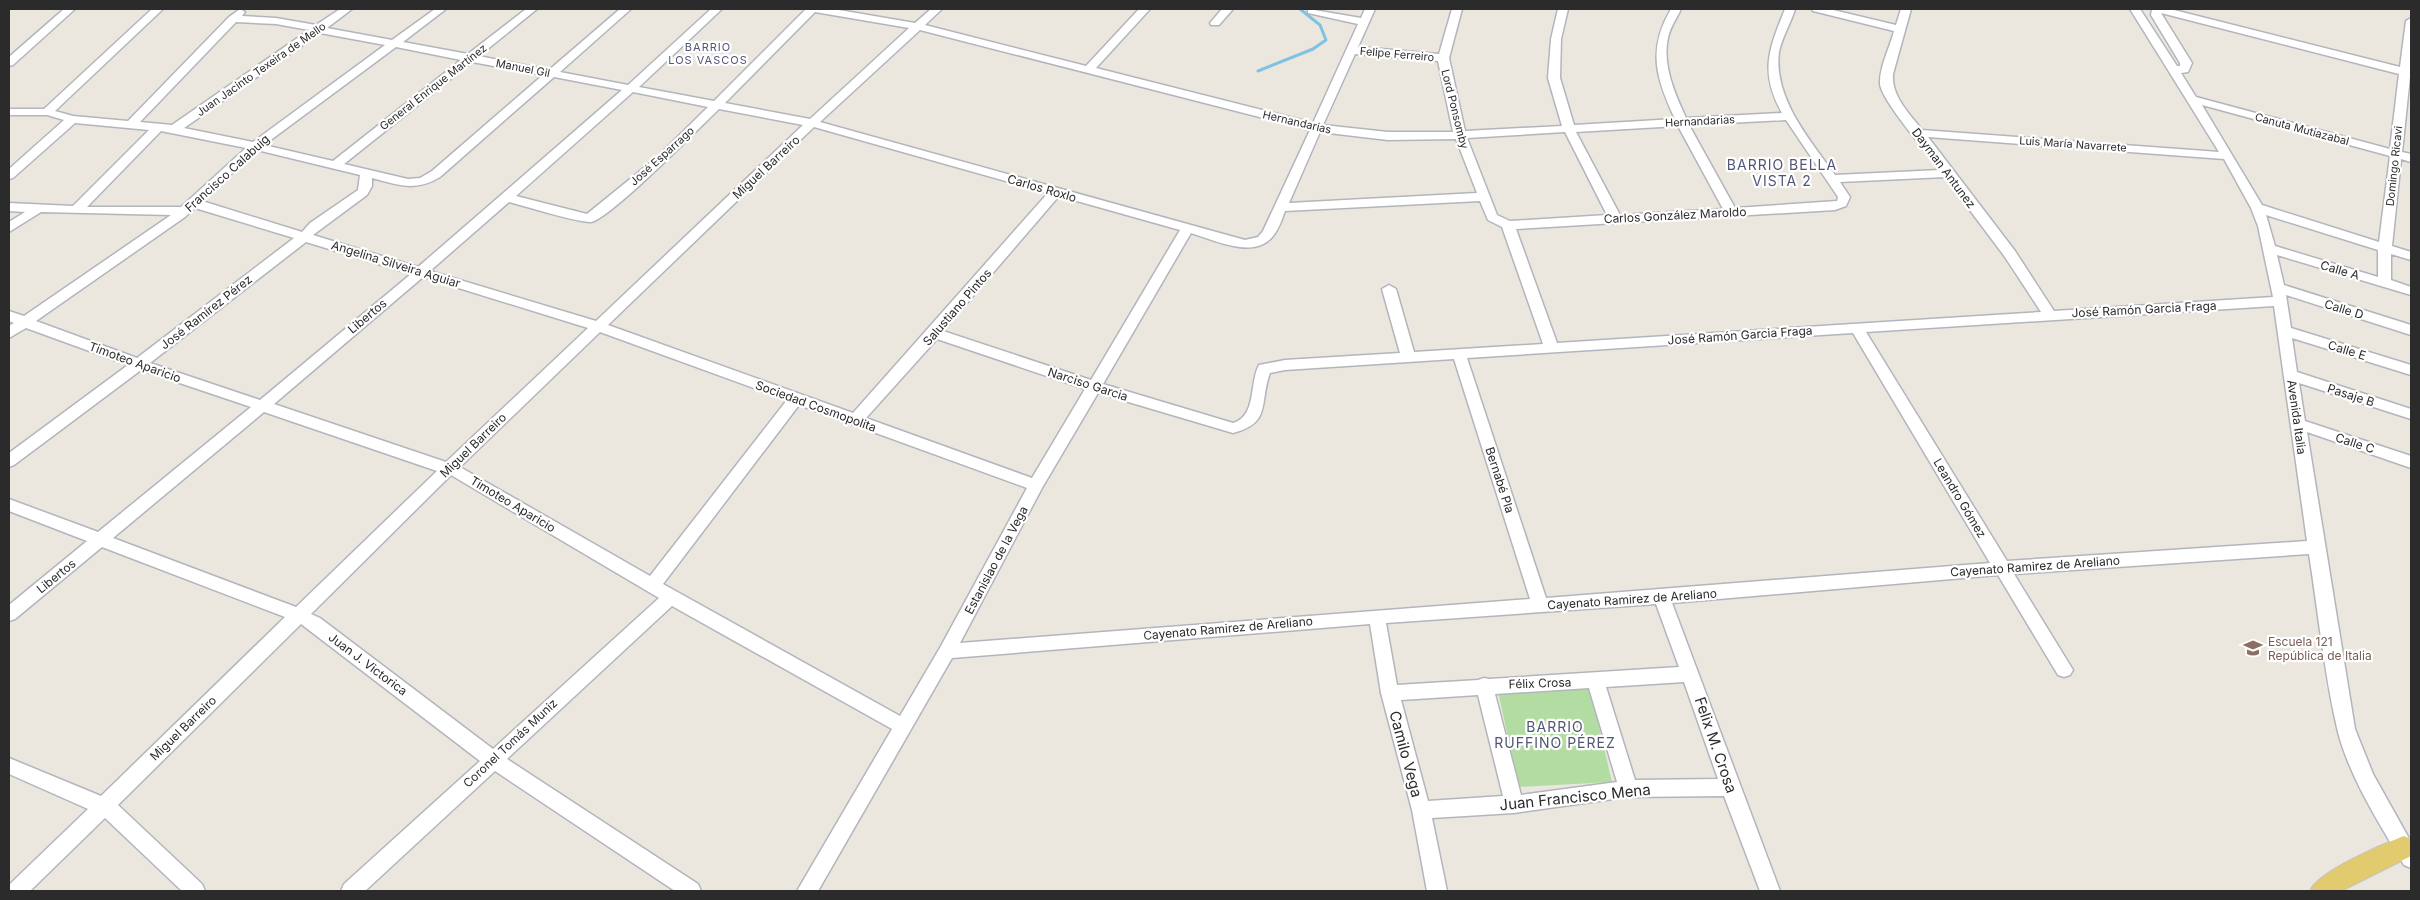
<svg xmlns="http://www.w3.org/2000/svg" width="2420" height="900" font-family="Inter,sans-serif">
  <rect width="100%" height="100%" fill="#ebe7df"/>
  <!-- green -->
  <path fill="#b3dca2" d="M1590 688 1612 782 1519 787 1498 692Z"/>
  <g fill="none" stroke-linecap="round" stroke-linejoin="round">
    <!-- stream -->
    <path stroke="#7ec3e1" stroke-width="3" d="M1258 71 1313 49 1326 40 1320 25 1300 9"/>
    <!-- minor casing -->
    <g stroke="#b3b5bd" stroke-width="3">
      <path id="minor" d="M64 9H75L13 65 9 66V57Z
        M152 9H163L55 111 73 116 128 121 229 17 240 9 245 12 242 16 276 18 316 25 340 9H352L327 28 392 40 435 9H446L403 42 468 54 526 9H537L479 56 549 70 620 9H631L560 72 628 85 711 9H722L639 87 714 101 806 9H833L915 23 931 9H942L925 25 1086 66 1139 9H1150L1096 68 1313 123 1358 24 1308 13V9L1361 18 1365 9H1375L1358 47 1439 54 1452 9H1462L1449 58 1465 131 1562 126 1548 78 1551 39 1558 9H1568L1561 39 1560 78 1574 125 1675 119C1656 78 1647 50 1671 9H1681C1677 18 1670 27 1668 38 1662 65 1675 94 1686 118L1782 113C1759 72 1769 49 1785 9H1795C1791 23 1782 37 1779 52 1773 98 1810 140 1835 175L1940 170C1927 153 1882 101 1880 84 1879 68 1890 47 1894 31L1813 11 1812 9H1829L1896 25 1901 9H1911L1893 74C1891 96 1909 113 1922 130L2219 152 2130 9H2140L2177 66H2180V63L2151 15 2152 9H2170L2400 67 2406 21 2411 18V67L2402 152 2411 154V162L2401 159 2392 246 2411 252V260L2391 254V280L2411 287V295L2277 255 2284 285 2411 325V335L2286 295 2291 328 2411 365V375L2292 338 2297 372 2411 409V419L2299 383 2305 421 2411 456V468L2307 432 2355 729 2373 774 2411 842V868L2404 865C2380 825 2348 775 2337 728 2324 672 2318 611 2309 554L2014 574 2073 670 2070 675 2064 677 2058 675 1998 575 1672 603 1780 891H1760L1724 796 1628 797 1514 813 1432 818 1447 891H1427L1412 810 1381 693 1370 624 952 658 818 891H797L892 729 672 606 507 759 698 884 701 891H675L495 771 365 891H341L344 884 480 761 301 624 118 805 202 884 205 891H182L105 818 30 891H9L10 884 88 809 9 774V758L101 796 285 617 102 547 15 619 9 621V605L87 541 9 511V499L98 532 251 407 141 370 14 465 9 467V453L128 365 26 328 9 338V326L14 323 9 321V311L24 316 171 215 41 212 9 232V222L25 212 9 211V203L73 206 149 130 75 123 13 178 9 179V169L64 120 47 115H9V109H44ZM815 12 909 28 810 119 725 103ZM2161 13 2399 74 2390 149 2196 97 2181 73 2188 72 2192 63ZM236 22 276 24 309 30 172 125 140 122ZM920 30 1310 130 1263 231 1258 237 1245 240 820 122ZM320 33 385 45 253 142 184 128ZM396 47 461 60 333 161 264 145ZM1355 54 1438 61 1453 132H1388L1323 125ZM472 62 543 75 432 171 420 178 408 179 344 164ZM554 77 622 90 418 267 313 235 367 195 372 186V178C399 185 415 192 440 177ZM633 92 708 107 656 158 587 214 516 196ZM2202 105 2390 156 2379 242 2262 205ZM719 109 803 125 596 321 430 271 509 202C524 206 580 223 591 222 610 219 700 127 719 109ZM1786 120 1838 197 1837 201 1735 208 1689 125ZM1678 126 1723 209 1620 215 1576 132ZM814 127 1048 193 853 413 608 325ZM161 131 246 148 181 207H87ZM1320 132 1388 140 1456 139 1477 193 1289 203ZM1565 132 1607 215 1510 221 1497 215 1467 138ZM1928 137 2224 159 2251 208 2258 226 2273 297 2054 311 2015 251ZM257 150 360 175 358 190 310 223 302 232 202 201ZM1945 177 2005 257 2041 312 1557 343 1516 229 1835 210 1846 206 1850 197 1840 182ZM1059 196 1180 230 1091 380 943 331ZM1480 201 1488 220 1502 227 1543 344 1414 352 1396 289 1389 285 1382 289 1400 353 1285 360 1259 365C1249 383 1257 416 1233 423L1103 384 1191 233C1214 240 1254 260 1273 236 1279 229 1282 219 1285 211ZM195 208 294 238 137 358 36 321 185 217ZM2266 215 2378 250V277L2275 246ZM306 242 411 274 260 400 150 363ZM423 277 588 328 446 462 274 404ZM2274 306 2307 541 2007 561 1866 332ZM600 332 787 400 650 576 460 467ZM1853 333 1990 563 1546 598 1467 358ZM937 339 1085 389 1032 478 866 418ZM1454 359 1530 599 960 643 1042 488 1098 393 1233 433C1272 423 1259 403 1270 373L1285 370ZM799 405 1027 488 941 646 900 716 663 584ZM264 412 437 471 296 607 113 538ZM451 475 659 598 493 749 320 618 311 614ZM1656 604 1679 667 1489 679 1484 678 1478 680 1397 685 1386 623ZM1684 682 1718 779 1635 780 1606 687ZM1589 688 1617 782 1521 795 1495 694ZM1478 695 1503 796 1428 801 1401 700Z
        M1222 9H1233L1219 25H1211L1210 23Z"/>
    </g>
    <!-- major casing -->
    <g stroke="#c4c4c4" stroke-width="2">
      <path id="major" d="M2404 836 2411 839V856L2341 891H2310C2317 872 2383 844 2404 836Z"/>
    </g>
    <!-- minor -->
    <use href="#minor" fill="#fff" fill-rule="evenodd"/>
    <!-- major -->
    <use href="#major" fill="#e1cb6e" fill-rule="evenodd"/>
  </g>
  <!-- icons -->
  <defs>
    <g id="school-bare" transform="scale(1.5)"><path d="M0-5L7-2L0 1L-7-2ZM-4 1L0 2.5L4 1V4Q0 6-4 4Z" fill="#8d6e63" stroke="#fff" stroke-width="2.5" paint-order="stroke"/></g>
  </defs>
  <g fill-rule="evenodd">
    <use href="#school-bare" x="2253" y="648"/>
  </g>
  <g text-anchor="middle" dominant-baseline="central" stroke-width="4.5" stroke-linejoin="round" paint-order="stroke">
    <!-- far-neighbourhood labels -->
    <g font-size="11" letter-spacing="1" fill="#515677" stroke="#fff">
      <text x="708" y="47">BARRIO<tspan x="708" dy="13">LOS VASCOS</tspan></text>
    </g>
    <!-- far-street labels -->
    <g font-size="11" fill="#2b2b2b" stroke="#fff">
      <text transform="translate(1397 54) rotate(5)">Felipe Ferreiro</text>
      <text transform="translate(523 68) rotate(11)">Manuel Gil</text>
      <text transform="translate(261 69) rotate(-35)">Juan Jacinto Texeira de Mello</text>
      <text transform="translate(433 87) rotate(-38)">General Enrique Martínez</text>
      <text transform="translate(1455 109) rotate(76)">Lord Ponsomby</text>
      <text transform="translate(1700 121) rotate(-3)">Hernandarias</text>
      <text transform="translate(1297 122) rotate(13)">Hernandarias</text>
      <text transform="translate(2302 129) rotate(15)">Canuta Mutiazabal</text>
      <text transform="translate(2073 144) rotate(4)">Luis María Navarrete</text>
      <text transform="translate(662 156) rotate(-42)">José Esparrago</text>
      <text transform="translate(2394 166) rotate(-84)">Domingo Ricavi</text>
    </g>
    <!-- street labels -->
    <g font-size="12" fill="#2b2b2b" stroke="#fff">
      <text transform="translate(766 167) rotate(-43)">Miguel Barreiro</text>
      <text transform="translate(1944 168) rotate(53)">Dayman Antunez</text>
      <text transform="translate(227 173) rotate(-42)">Francisco Calabuig</text>
      <text transform="translate(1042 188) rotate(16)">Carlos Roxlo</text>
      <text transform="translate(1675 215) rotate(-3)">Carlos González Maroldo</text>
      <text transform="translate(396 264) rotate(17)">Angelina Silveira Aguiar</text>
      <text transform="translate(2340 270) rotate(16)">Calle A</text>
      <text transform="translate(957 307) rotate(-49)">Salustiano Pintos</text>
      <text transform="translate(2144 309) rotate(-3)">José Ramón Garcia Fraga</text>
      <text transform="translate(2344 309) rotate(17)">Calle D</text>
      <text transform="translate(206 312) rotate(-38)">José Ramírez Pérez</text>
      <text transform="translate(367 316) rotate(-40)">Libertos</text>
      <text transform="translate(1740 335) rotate(-4)">José Ramón Garcia Fraga</text>
      <text transform="translate(2347 350) rotate(17)">Calle E</text>
      <text transform="translate(135 362) rotate(20)">Timoteo Aparicio</text>
      <text transform="translate(1088 384) rotate(18)">Narciso Garcia</text>
      <text transform="translate(2351 395) rotate(18)">Pasaje B</text>
      <text transform="translate(816 406) rotate(20)">Sociedad Cosmopolita</text>
      <text transform="translate(2297 417) rotate(82)">Avenida Italia</text>
      <text transform="translate(2355 443) rotate(18)">Calle C</text>
      <text transform="translate(473 445) rotate(-44)">Miguel Barreiro</text>
      <text transform="translate(1500 480) rotate(72)">Bernabé Pla</text>
      <text transform="translate(1960 498) rotate(59)">Leandro Gómez</text>
      <text transform="translate(513 504) rotate(31)">Timoteo Aparicio</text>
      <text transform="translate(996 560) rotate(-62)">Estanislao de la Vega</text>
      <text transform="translate(2035 566) rotate(-4)">Cayenato Ramirez de Areliano</text>
      <text transform="translate(56 576) rotate(-39)">Libertos</text>
      <text transform="translate(1632 599) rotate(-4)">Cayenato Ramirez de Areliano</text>
      <text transform="translate(1228 628) rotate(-5)">Cayenato Ramirez de Areliano</text>
      <text transform="translate(368 664) rotate(37)">Juan J. Victorica</text>
      <text transform="translate(1540 683) rotate(-2)">Félix Crosa</text>
      <text transform="translate(183 728) rotate(-44)">Miguel Barreiro</text>
      <text transform="translate(510 743) rotate(-43)">Coronel Tomás Muniz</text>
    </g>
    <!-- education labels -->
    <g font-size="12" fill="#785e54" stroke="#fff" text-anchor="start">
      <text x="2268" y="641">Escuela 121<tspan x="2268" dy="14">República de Italia</tspan></text>
    </g>
    <!-- neighbourhood labels -->
    <g font-size="14" letter-spacing="1" fill="#515677" stroke="#fff">
      <text x="1782" y="164">BARRIO BELLA<tspan x="1782" dy="16">VISTA 2</tspan></text>
      <text x="1555" y="726">BARRIO<tspan x="1555" dy="16">RUFFINO PÉREZ</tspan></text>
    </g>
    <!-- near-street labels -->
    <g font-size="15" fill="#2b2b2b" stroke="#fff">
      <text transform="translate(1716 745) rotate(71)">Felix M. Crosa</text>
      <text transform="translate(1406 754) rotate(75)">Camilo Vega</text>
      <text transform="translate(1575 797) rotate(-6)">Juan Francisco Mena</text>
    </g>
  </g>
  <!-- border -->
  <rect width="2420" height="900" fill="none" stroke="#2b2b2b" stroke-width="20"/>
</svg>
